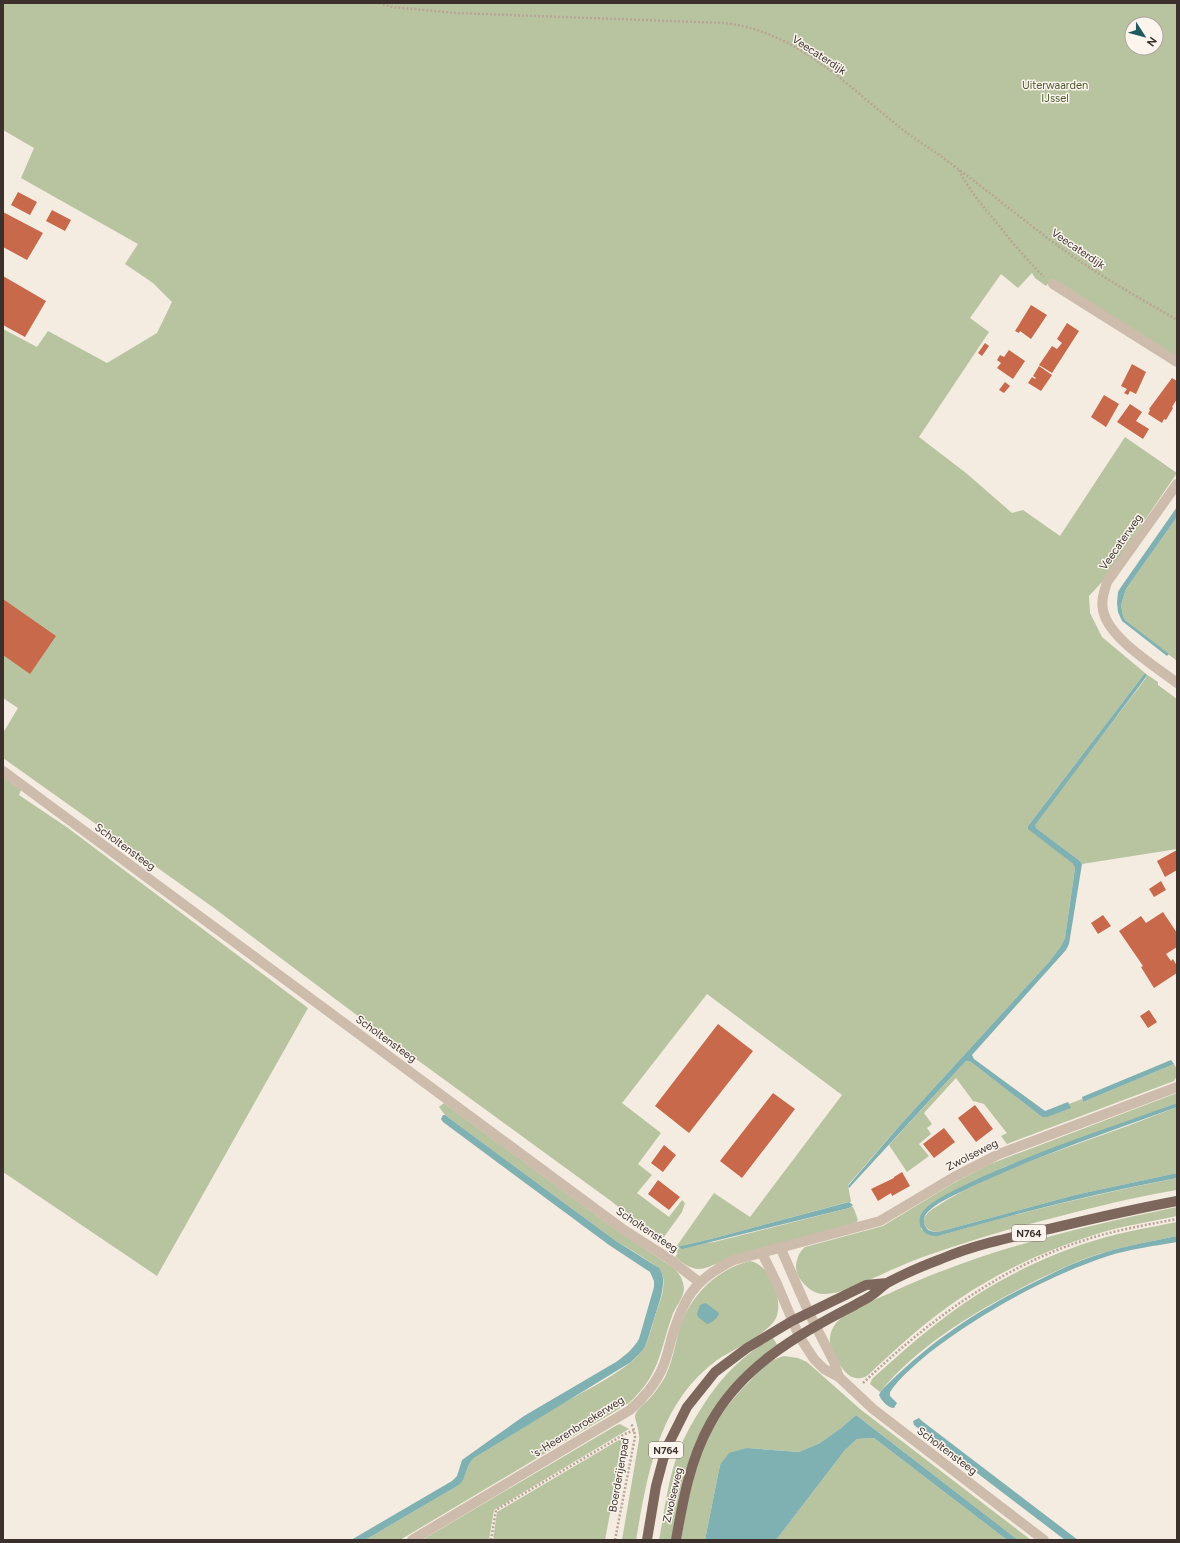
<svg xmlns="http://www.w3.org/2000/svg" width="1180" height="1543" font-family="Figtree,sans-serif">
  <rect width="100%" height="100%" fill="#f4ebe1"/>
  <!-- green -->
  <path fill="#b8c4a0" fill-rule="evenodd" d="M3 3H1177V357L1052 279 1046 286 1035 278 1032 273 1018 288 1001 274 970 318 989 332 919 437 966 473 1012 513 1023 510 1060 536 1125 437 1177 473 1103 581 1089 596 1090 613 1102 637 1145 673 1028 826 1072 863 1075 868 1065 938 1061 946 1049 962 901 1124 848 1185 851 1202H848L711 1239 681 1246 714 1242 849 1208 852 1206 854 1209 858 1220 855 1224 713 1265C697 1273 689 1268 675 1257L678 1253 674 1250 714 1193 750 1217 842 1095 707 994 622 1103 661 1133 638 1164 652 1175 637 1193 669 1217 682 1200 685 1203 682 1212 661 1241 611 1201 390 1040 214 908 3 758V733L18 708 3 698V329L37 347 48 331 107 363 157 333 172 302 153 283 125 264 138 244 21 178 34 148 3 130ZM1132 24H1156V48H1132Z
    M1177 517V661L1125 620 1123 616 1121 605 1126 589Z
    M1146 674 1158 682V685L1177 699V849L1082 864 1080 861 1036 828 1034 826 1035 823 1146 678Z
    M3 777 21 790 19 795 68 828 308 1008 157 1276 3 1172Z
    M966 1061 971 1062 1037 1113 1042 1117H1046L1070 1108 1069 1104 1082 1099 1083 1102 1174 1064C1178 1070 1178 1075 1174 1081L1007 1144 1001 1136 1007 1133 1006 1132 984 1104 973 1101 956 1078 924 1113 932 1124 927 1128 931 1134 919 1144 929 1156 907 1172 889 1145Z
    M1177 1093V1103L1004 1167 949 1194 926 1209 921 1229 929 1235 938 1236C1017 1213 1097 1194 1177 1178V1190C1135 1197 1094 1207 1053 1218 1025 1225 998 1232 971 1241 946 1249 920 1257 896 1268 876 1276 844 1295 823 1294 811 1294 795 1278 796 1266 797 1258 799 1252 805 1247L883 1226 952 1184 990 1164Z
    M444 1103 612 1227 672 1267C679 1272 683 1279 684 1288 684 1298 675 1307 672 1316 659 1354 660 1374 629 1403L400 1540H365L459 1485C467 1477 465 1466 474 1458 505 1439 536 1419 567 1401 587 1390 628 1369 641 1352 650 1340 652 1324 657 1310 661 1299 667 1283 661 1271 659 1266 624 1246 616 1241L445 1115 439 1107Z
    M1177 1107V1173L1075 1195 938 1232C929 1232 921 1226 925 1217 927 1213 932 1209 936 1207 979 1179 1029 1161 1077 1144 1111 1132 1144 1120 1177 1107Z
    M1177 1207V1216C1149 1222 1121 1226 1094 1235 1039 1252 984 1279 938 1314 913 1333 890 1354 867 1376 851 1384 842 1370 836 1357 833 1353 831 1348 830 1343 829 1334 833 1325 840 1319 852 1307 872 1301 888 1294 979 1251 1079 1227 1177 1207Z
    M1177 1222V1236C1153 1241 1129 1245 1106 1252 1083 1258 1061 1269 1039 1279 981 1308 921 1342 880 1392L870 1384 872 1379C893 1360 914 1341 936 1324 985 1285 1043 1255 1103 1238 1127 1231 1152 1227 1177 1222Z
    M750 1261C770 1264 784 1301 776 1318 767 1335 734 1349 717 1360 658 1404 648 1472 636 1540H622L639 1440C640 1431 635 1421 635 1416 636 1409 646 1403 651 1397 656 1391 661 1384 665 1377 672 1363 675 1346 679 1330 690 1296 715 1270 750 1261Z
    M773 1338 778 1346 710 1417 673 1540H659C664 1514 667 1487 675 1462 680 1445 688 1430 697 1415 716 1383 739 1356 773 1338Z
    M784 1356 798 1358 807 1362 860 1409 1031 1540H1018L856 1415 841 1428 820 1443 799 1452 747 1448 720 1465 705 1540H681C692 1475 700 1429 750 1381 760 1370 769 1360 784 1356Z
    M620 1424 629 1429 494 1510 489 1540H422L617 1425Z
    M624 1437H626L620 1466H619L605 1540H493L497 1512Z
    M874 1438 1007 1540H776L845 1450 857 1439Z"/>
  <!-- water -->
  <path fill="#7fb0b2" d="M1177 507V517L1126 589 1121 605 1123 616 1125 620 1169 654 1167 656 1122 621 1118 612 1117 603 1118 592 1121 587Z
    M1145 673 1146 674V677L1035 825 1036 828 1080 861 1082 864 1069 944 1066 950 972 1055 974 1059 1045 1111 1068 1102 1071 1108 1047 1117H1042L971 1062 966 1061 849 1188 848 1186 901 1124 1049 962 1061 946 1065 938 1075 868 1072 863 1028 829V826Z
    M1171 1060 1174 1064 1083 1102 1082 1097Z
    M1177 1103V1107C1109 1132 1039 1155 973 1186 959 1193 936 1202 926 1214 924 1217 924 1220 924 1223 926 1230 930 1232 938 1232L1075 1195 1177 1173V1178C1097 1193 1017 1213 938 1236 934 1236 931 1236 927 1234 920 1230 917 1220 922 1213 929 1202 953 1191 965 1185 1033 1152 1106 1129 1177 1103Z
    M443 1115H445L616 1241 659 1268C669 1280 658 1305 654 1319 651 1328 649 1337 645 1346 642 1352 636 1357 631 1362L474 1458C465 1466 467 1478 459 1485L365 1540H351L452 1481 457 1476 462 1460 490 1440 524 1416 616 1362C626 1355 633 1349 639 1339L654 1287V1281L650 1272 609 1245 443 1122 441 1119Z
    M849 1202 853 1205 849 1208 682 1249 679 1247 681 1246 711 1239Z
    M1177 1236V1242C1154 1246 1130 1249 1108 1256 1047 1276 979 1314 929 1353 915 1365 900 1377 890 1392V1396L897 1403 894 1408C888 1408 881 1400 879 1395L881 1391C929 1342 977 1310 1039 1280 1060 1269 1083 1259 1106 1252 1129 1245 1153 1241 1177 1236Z
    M706 1303 719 1313C718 1318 712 1323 707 1324L698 1317 697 1314 700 1305Z
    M856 1415 878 1432 1018 1540H1007L874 1438 857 1439 845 1450 776 1540H705L720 1465 729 1453 747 1448 799 1452 820 1443 841 1428Z
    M919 1418 922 1421 1078 1540H1065L914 1425 913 1421Z"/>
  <!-- building -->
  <path fill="#c8694b" d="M18 192 37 202 30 215 11 205Z
    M52 210 71 220 65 231 46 221Z
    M3 212 43 233 27 260 3 247Z
    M3 276 46 301 25 337 3 325Z
    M1031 305 1047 315 1031 339 1020 331 1019 333 1015 331Z
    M1067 323 1079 331 1052 373 1039 365 1052 346 1057 349 1062 343 1057 339Z
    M985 343 989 346 982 356 978 353Z
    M1009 350 1025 361 1013 379 997 368 1001 363 997 360 1000 355 1004 357Z
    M1132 364 1146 372 1136 394 1130 391 1128 395 1124 393 1127 389 1121 386Z
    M1039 366 1052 375 1041 391 1028 383 1032 377 1035 379 1036 378 1033 376Z
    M1172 378 1177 381V399L1172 407 1173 408 1166 420 1164 419 1162 423 1148 414 1150 410 1149 409Z
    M1005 382 1010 386 1004 393 999 390Z
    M1104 395 1119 404 1106 427 1091 417Z
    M1130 404 1142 412 1136 421 1149 429 1143 439 1117 422Z
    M3 599 56 636 30 674 3 655Z
    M1177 850V870L1165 877 1157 861Z
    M1161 881 1166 890 1154 897 1149 889Z
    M1163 912 1177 933V947L1166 954 1171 961 1173 959 1177 966V973L1154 988 1141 967 1143 966 1119 931 1141 916 1146 923Z
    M1103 915 1111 926 1098 934 1091 923Z
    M1149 1010 1157 1022 1148 1028 1140 1016Z
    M718 1024 753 1051 689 1133 655 1106Z
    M773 1093 795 1109 742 1178 720 1161Z
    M975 1105 993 1129 976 1142 958 1118Z
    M944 1128 955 1142 934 1158 923 1144Z
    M664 1145 676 1155 663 1172 651 1163Z
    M902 1172 910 1186 892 1196 891 1193 878 1201 871 1189 894 1178V1177Z
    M658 1180 680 1197 669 1210 648 1194Z"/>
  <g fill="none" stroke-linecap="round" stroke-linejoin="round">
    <!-- path -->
    <path stroke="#b9a596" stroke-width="2.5" stroke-dasharray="2 2" stroke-linecap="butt" d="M379 3 392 7 456 13 724 23C799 31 851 90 907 133 922 144 939 154 954 166 988 191 1021 218 1054 243 1093 272 1136 296 1177 320
      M959 170C967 187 979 201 991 216 1008 237 1025 258 1044 277
      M863 1383C927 1322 1000 1267 1085 1240 1115 1230 1146 1225 1177 1219
      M491 1540 496 1510 625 1434 634 1430
      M615 1540 635 1437 634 1430 631 1423"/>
    <!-- minor -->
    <path stroke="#cdbbac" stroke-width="10" d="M1053 284 1177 362
      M1177 484 1107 582C1104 592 1101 600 1103 610 1108 638 1155 666 1177 683
      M3 771 624 1230 668 1258 699 1282
      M781 1249 809 1313 834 1362 839 1377
      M762 1253 777 1284 799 1336 814 1359 824 1369 839 1377 873 1409 1044 1540
      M412 1540 630 1410C641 1400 652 1389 659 1375 665 1365 668 1352 671 1340 683 1299 694 1279 734 1260L880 1221 954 1177 999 1154 1177 1087"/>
    <!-- major -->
    <path stroke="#7d675c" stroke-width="10" d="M647 1540 656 1486 663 1460 668 1445 687 1407 715 1372 747 1348 792 1321 866 1285 887 1283
      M676 1540C683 1500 690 1460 710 1424 741 1367 798 1334 855 1305 859 1302 865 1300 869 1297 876 1293 881 1287 887 1283 902 1275 925 1265 941 1259 976 1244 1012 1237 1049 1229 1091 1219 1134 1209 1177 1201"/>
  </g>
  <g text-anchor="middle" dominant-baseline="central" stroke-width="3" stroke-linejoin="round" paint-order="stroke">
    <!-- shield labels -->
    <g fill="#fbf5ee" stroke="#756b66" stroke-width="1">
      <rect x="1012" y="1225" width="34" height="16" rx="3"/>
      <rect x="649" y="1442" width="34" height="16" rx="3"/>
    </g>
    <g font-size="10" font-weight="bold" fill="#3b302b">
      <text x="1029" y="1233">N764</text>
      <text x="666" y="1450">N764</text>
    </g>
    <!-- street labels -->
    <g font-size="11" fill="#3b302b" stroke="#fbf5ee">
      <text transform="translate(819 55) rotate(33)">Veecaterdijk</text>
      <text transform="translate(1078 249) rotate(34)">Veecaterdijk</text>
      <text transform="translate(1121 542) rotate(-55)">Veecaterweg</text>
      <text transform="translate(125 847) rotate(36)">Scholtensteeg</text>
      <text transform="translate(386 1039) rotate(36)">Scholtensteeg</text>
      <text transform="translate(972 1155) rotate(-27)">Zwolseweg</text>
      <text transform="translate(647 1230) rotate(34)">Scholtensteeg</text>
      <text transform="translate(578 1427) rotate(-32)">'s-Heerenbroekerweg</text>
      <text transform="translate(947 1451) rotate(37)">Scholtensteeg</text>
      <text transform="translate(619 1475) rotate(-80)">Boerderijenpad</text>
      <text transform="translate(673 1495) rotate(-77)">Zwolseweg</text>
    </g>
    <!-- park labels -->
    <g font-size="11" fill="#4a5a2e" stroke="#fbf5ee">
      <text x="1055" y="85">Uiterwaarden<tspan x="1055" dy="13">IJssel</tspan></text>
    </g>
  </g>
  <!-- border -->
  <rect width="1180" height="1543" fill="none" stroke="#3b302b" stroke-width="8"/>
  <!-- north arrow -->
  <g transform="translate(1144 36) rotate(126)"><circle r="19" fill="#fbf5ee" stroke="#aea6a0"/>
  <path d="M0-3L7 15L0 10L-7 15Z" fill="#1f5a5e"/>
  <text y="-6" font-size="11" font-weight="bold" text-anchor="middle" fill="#3b302b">N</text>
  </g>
</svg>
